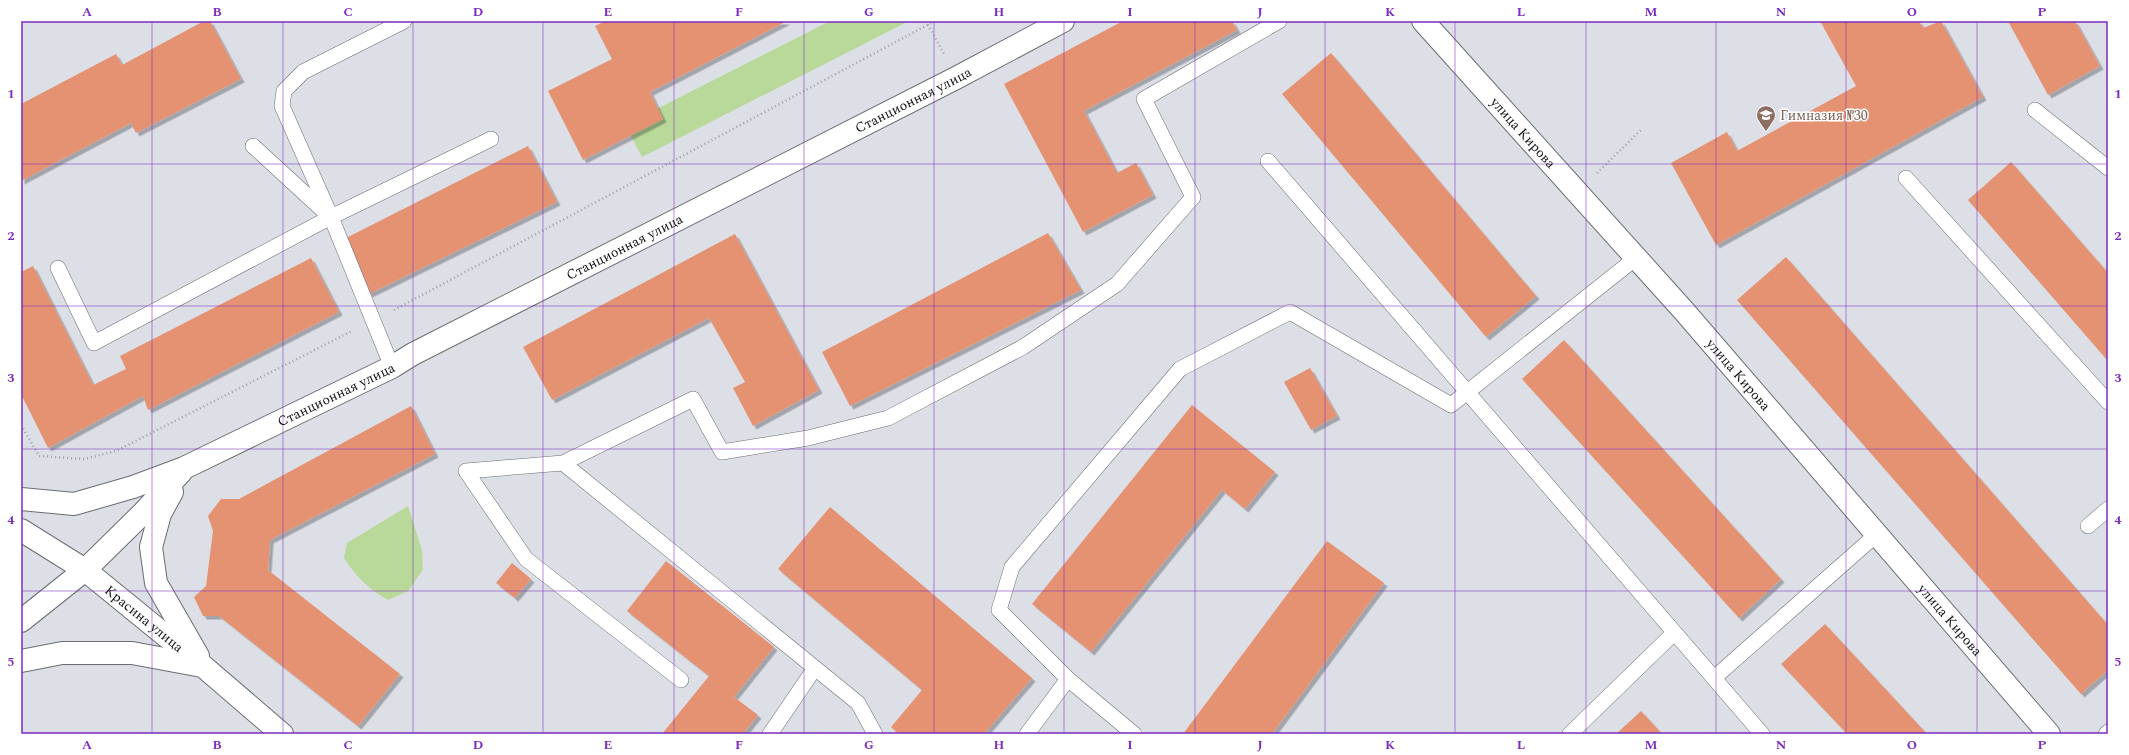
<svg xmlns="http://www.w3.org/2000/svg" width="2129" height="755" font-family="Spectral,serif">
  <defs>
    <filter id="shadow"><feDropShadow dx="3.5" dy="3.5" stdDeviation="0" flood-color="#0004"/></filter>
  </defs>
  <rect width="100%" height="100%" fill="#dddfe7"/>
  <!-- grass -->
  <path fill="#b9d99a" d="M830 21H909L642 157 625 125Z
    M408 506 422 550 423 570 408 591 388 600C370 590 355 576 344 558L347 543Z"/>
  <!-- building -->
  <path fill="#e59272" filter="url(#shadow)" d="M204 21H210L241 79 136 133 131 123 21 181V104L116 54 122 65Z
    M606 21H787L650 92 663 119 583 160 548 91 612 59 595 26Z
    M1123 21H1232L1237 30 1084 111 1117 173 1136 163 1153 195 1083 232 1004 84Z
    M1820 21H1919L1923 28 1941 21 1983 97 1716 245 1671 163 1727 132 1737 151 1856 86Z
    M2008 21H2075L2100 66 2048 95Z
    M1331 53 1536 296 1486 337 1282 94Z
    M528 146 557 202 369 294 342 240Z
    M2011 162 2108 273V361L1968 200Z
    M1048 233 1081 290 850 406 822 352Z
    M735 234 819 390 753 426 733 388 745 382 709 318 552 400 523 347Z
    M1786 257 2108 625V670L2081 694 1737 300Z
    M311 258 339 312 148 410 143 396 48 448 21 394V272L33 266 93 385 126 369 120 356Z
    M1564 340 1781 579 1739 618 1522 379Z
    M1310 368 1337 416 1311 430 1284 382Z
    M1192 405 1275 472 1245 509 1222 490 1091 652 1032 604Z
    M411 406 435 454 270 540 268 570 400 674 358 726 219 616H203L194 597 206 586 213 531 208 516 221 499H239Z
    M830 507 1032 678 984 734H899L891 727 922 690 778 569Z
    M1327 541 1384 583 1272 734H1183Z
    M666 561 774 647 734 697 758 715 743 734H662L709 676 627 611Z
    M512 563 531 579 515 598 496 583Z
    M1825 624 1927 734H1847L1781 664Z
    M1641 711 1662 734H1616Z"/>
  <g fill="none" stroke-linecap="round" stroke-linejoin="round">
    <!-- lane casing -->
    <g stroke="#6b6d74" stroke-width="16">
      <path id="lane" d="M2035 110 2108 168
        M253 146 326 213
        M1268 161 1762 734
        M1906 178 2108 402
        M58 268 94 343 331 217 491 139
        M392 367 331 217 282 106 284 91 303 72 404 21
        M563 463 693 399 722 452 808 438 888 418 1023 347 1117 284 1193 197 1144 99 1279 21
        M466 471 563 463 858 703 875 734
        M466 471 526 559 681 680
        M2088 526 2108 509
        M1714 678 1877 534
        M770 734 815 668
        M1027 734 1068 679
        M1134 734 1068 679 999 610 1012 567 1180 369 1290 312 1451 405 1636 258
        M1570 734 1674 633
        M2106 734 2108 732"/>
    </g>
    <!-- secondary casing -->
    <g stroke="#6b6d74" stroke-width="24">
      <g id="secondary">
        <path id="s1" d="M1423 21 1684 311 2049 734"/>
        <path d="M172 492 160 514 151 547 156 583 198 656"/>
        <path id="s2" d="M21 499 74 504 133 487 184 468 392 367 413 354 956 78 1063 21"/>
        <path id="s3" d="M21 530 85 570 204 667 282 734"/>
        <path d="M21 621 85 570 144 512 181 472"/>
        <path d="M21 661 62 653H132L202 666"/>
      </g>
    </g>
    <!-- path -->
    <path stroke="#9d9ea5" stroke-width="2.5" stroke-dasharray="1 3" stroke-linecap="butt" d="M926 21 944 54
      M1597 173 1641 130
      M394 310 935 21
      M21 425 39 456 84 459 116 451 352 331"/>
    <!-- lane -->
    <use href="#lane" stroke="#fff" stroke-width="15"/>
    <!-- secondary -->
    <use href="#secondary" stroke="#fff" stroke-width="22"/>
  </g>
  <!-- grid -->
  <path fill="none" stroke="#7b2cbf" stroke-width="1" stroke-opacity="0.55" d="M152 21V734M283 21V734M413 21V734M543 21V734M674 21V734M804 21V734M934 21V734M1064 21V734M1195 21V734M1325 21V734M1455 21V734M1586 21V734M1716 21V734M1846 21V734M1977 21V734M21 164H2108M21 306H2108M21 449H2108M21 591H2108"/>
  <!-- icons -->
  <defs>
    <g id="school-pin" transform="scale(1)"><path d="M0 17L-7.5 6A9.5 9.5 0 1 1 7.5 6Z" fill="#8d6e63" stroke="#fff"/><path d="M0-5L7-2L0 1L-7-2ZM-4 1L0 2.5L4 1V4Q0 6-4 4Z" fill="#fff"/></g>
  </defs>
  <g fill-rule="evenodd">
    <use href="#school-pin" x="1766" y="115"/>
  </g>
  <g text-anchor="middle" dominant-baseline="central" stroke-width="3" stroke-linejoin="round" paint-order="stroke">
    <!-- street labels -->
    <g font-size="14" fill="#111215" stroke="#fff">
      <text stroke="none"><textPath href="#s2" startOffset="986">Станционная улица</textPath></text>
      <text stroke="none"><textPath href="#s1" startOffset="150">улица Кирова</textPath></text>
      <text stroke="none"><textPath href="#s2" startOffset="662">Станционная улица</textPath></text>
      <text stroke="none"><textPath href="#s1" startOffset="474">улица Кирова</textPath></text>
      <text stroke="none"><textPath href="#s2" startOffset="338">Станционная улица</textPath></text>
      <text stroke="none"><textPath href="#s3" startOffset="152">Красина улица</textPath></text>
      <text stroke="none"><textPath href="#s1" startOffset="798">улица Кирова</textPath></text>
    </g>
    <!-- education labels -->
    <g font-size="14" fill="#785e54" stroke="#fff" text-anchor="start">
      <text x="1780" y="115">Гимназия №30</text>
    </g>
  </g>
  <!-- border -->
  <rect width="2129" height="755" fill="none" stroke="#ffffff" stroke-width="44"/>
  <rect x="22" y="22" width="2085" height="711" fill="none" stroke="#7b2cbf" stroke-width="1.5"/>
  <g font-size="13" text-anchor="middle" font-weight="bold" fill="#7b2cbf">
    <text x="87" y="16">A</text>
    <text x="217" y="16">B</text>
    <text x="348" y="16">C</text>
    <text x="478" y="16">D</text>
    <text x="608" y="16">E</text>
    <text x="739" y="16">F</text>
    <text x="869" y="16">G</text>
    <text x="999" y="16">H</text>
    <text x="1130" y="16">I</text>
    <text x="1260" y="16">J</text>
    <text x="1390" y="16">K</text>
    <text x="1521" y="16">L</text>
    <text x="1651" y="16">M</text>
    <text x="1781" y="16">N</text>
    <text x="1912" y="16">O</text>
    <text x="2042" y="16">P</text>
    <text x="11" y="98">1</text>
    <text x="2118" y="98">1</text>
    <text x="11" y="240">2</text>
    <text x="2118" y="240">2</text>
    <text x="11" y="382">3</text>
    <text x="2118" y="382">3</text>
    <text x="11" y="524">4</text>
    <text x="2118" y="524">4</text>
    <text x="11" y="666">5</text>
    <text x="2118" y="666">5</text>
    <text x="87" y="749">A</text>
    <text x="217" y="749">B</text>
    <text x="348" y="749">C</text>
    <text x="478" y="749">D</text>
    <text x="608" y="749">E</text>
    <text x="739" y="749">F</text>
    <text x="869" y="749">G</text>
    <text x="999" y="749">H</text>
    <text x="1130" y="749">I</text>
    <text x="1260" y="749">J</text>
    <text x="1390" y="749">K</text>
    <text x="1521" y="749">L</text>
    <text x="1651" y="749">M</text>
    <text x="1781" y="749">N</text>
    <text x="1912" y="749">O</text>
    <text x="2042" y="749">P</text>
  </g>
</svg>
